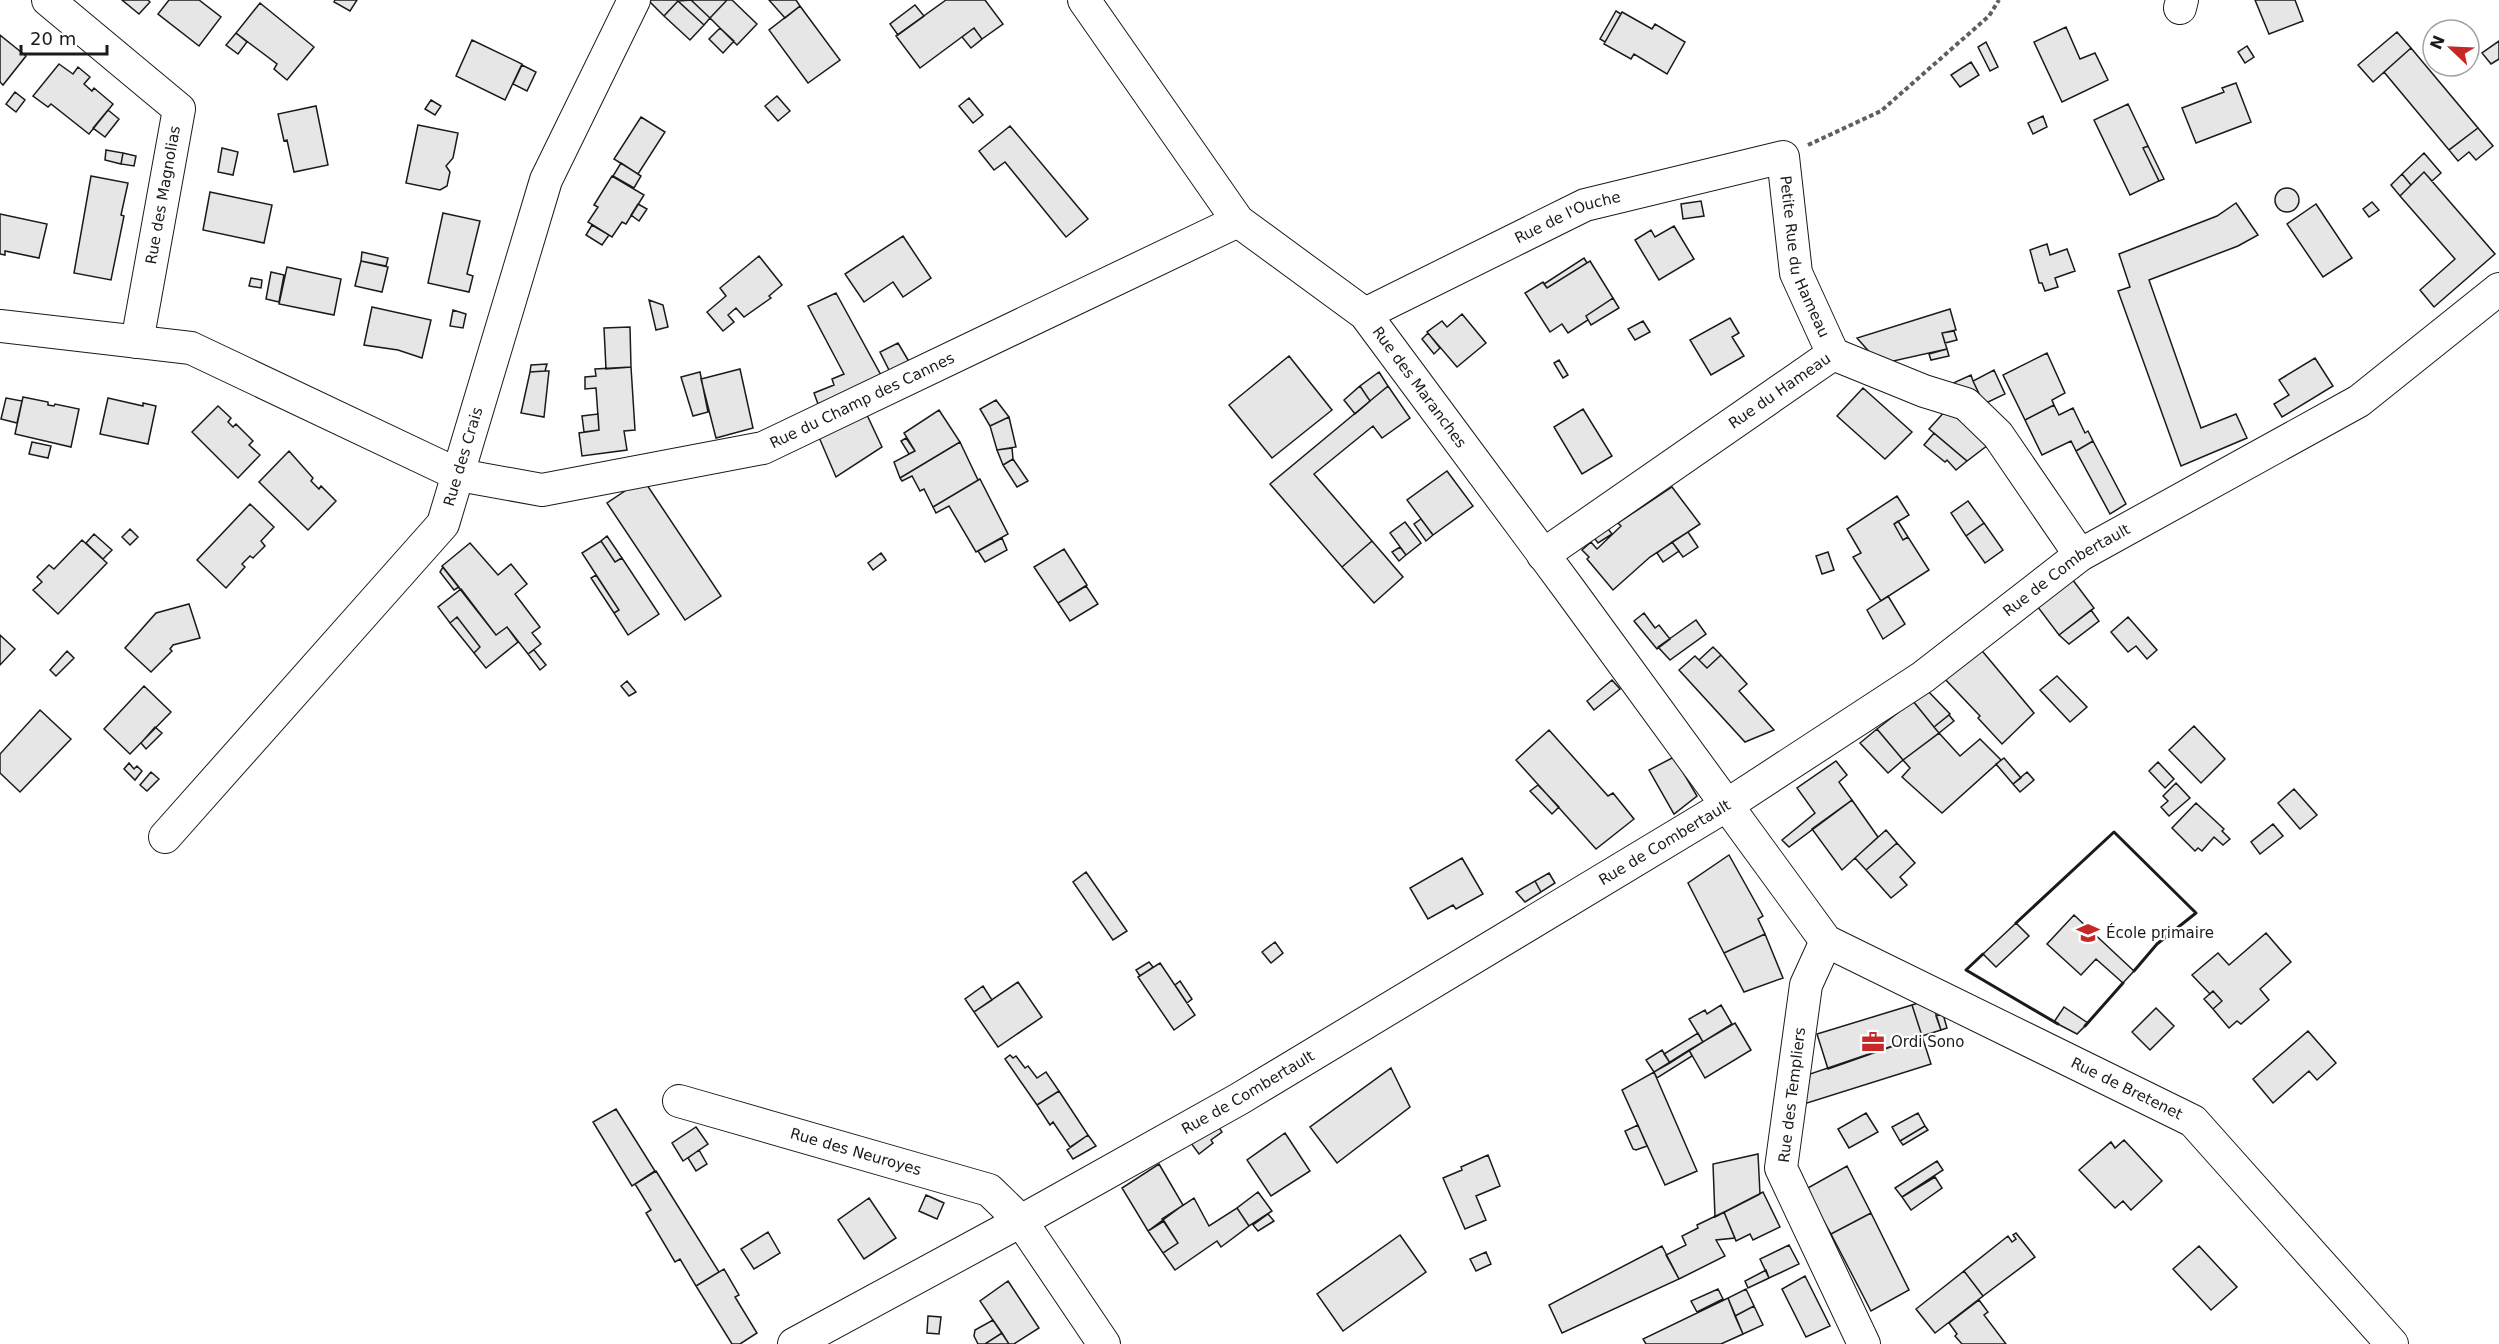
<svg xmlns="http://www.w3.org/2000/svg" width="2499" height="1344" font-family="'DejaVu Sans',sans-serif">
  <rect width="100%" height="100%" fill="#fff"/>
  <!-- building -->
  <path fill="#e6e6e6" stroke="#1a1a1a" stroke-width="1.5" d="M122 0H148L150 2 139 14Z
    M169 0H199L221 17 199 46 158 14Z
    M335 0H357L350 11 334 2Z
    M651 0H677L678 1 664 16 650 2Z
    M691 0 710 18 704 25 678 1Z
    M691 0H727L710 18Z
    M727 0H732L757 24 737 45 710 18Z
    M769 0H796L800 6 785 18Z
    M946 0H985L1003 24 982 39 974 28 920 68 896 36Z
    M2255 0H2295L2303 21 2269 34Z
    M678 1 704 25 690 40 664 16Z
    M260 3 314 47 287 80 274 69 277 64 236 33Z
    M915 5 924 16 898 35 890 24Z
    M800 6 840 60 808 83 769 30Z
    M1616 11 1621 14 1605 42 1600 39Z
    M1622 12 1652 29 1655 24 1685 42 1667 74 1634 54 1631 59 1604 44Z
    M2066 27 2080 59 2095 53 2108 80 2062 102 2034 42Z
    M720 28 734 41 723 53 709 39Z
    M974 28 982 39 971 48 962 37Z
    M2397 32 2411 48 2373 82 2358 65Z
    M236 33 247 42 238 54 226 45Z
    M0 35 26 56 3 85 0 82Z
    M472 40 522 64 505 100 456 76Z
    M2499 41V59L2491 64 2482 53Z
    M1986 42 1998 67 1990 71 1978 47Z
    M2247 46 2254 57 2245 63 2238 52Z
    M2411 48 2478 128 2449 150 2384 72Z
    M1971 62 1979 75 1960 87 1951 75Z
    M59 64 73 74 78 67 90 77 84 84 92 91 94 88 113 104 89 134 51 104 48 107 33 96Z
    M522 65 536 72 527 91 513 84Z
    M2236 83 2251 122 2196 143 2182 108 2224 92 2222 88Z
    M15 92 25 100 16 112 6 104Z
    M777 96 790 111 778 121 765 106Z
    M969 98 983 115 973 123 959 106Z
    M431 100 441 106 435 115 425 109Z
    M2128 104 2148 146 2143 148 2159 181 2130 195 2094 120Z
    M316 106 328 165 294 172 287 140 284 141 278 114Z
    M108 110 119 119 105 137 93 128Z
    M2043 116 2047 127 2033 134 2028 123Z
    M641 117 665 132 638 174 614 159Z
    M418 125 458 133 453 158 446 166 450 172 447 186 440 190 406 183Z
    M1010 126 1088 219 1066 237 1005 162 994 170 979 151Z
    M2478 128 2493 146 2476 160 2469 152 2458 161 2449 150Z
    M2148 146 2164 179 2159 181 2143 148Z
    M222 148 238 152 233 175 218 172Z
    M106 150 123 153 121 164 105 160Z
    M123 153 136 156 134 166 121 164Z
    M2424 153 2441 173 2432 181 2424 172 2411 185 2402 174Z
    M621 163 641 176 634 188 613 176Z
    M2424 172 2495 254 2434 307 2420 290 2455 259 2400 196Z
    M2402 174 2411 185 2400 196 2391 185Z
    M91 176 128 183 121 215 124 216 111 280 74 273Z
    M612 176 644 195 626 224 622 222 612 237 588 222 598 207 594 205Z
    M2275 200a12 12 0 1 1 24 0a12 12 0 1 1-24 0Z
    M210 192 272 205 264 243 203 230Z
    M1701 201 1704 216 1683 219 1681 204Z
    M2372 202 2379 210 2369 217 2363 209Z
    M2236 203 2258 235 2238 246 2149 280 2201 428 2236 414 2247 438 2181 466 2118 291 2130 287 2119 254 2217 216Z
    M638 204 647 209 639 221 631 215Z
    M2316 204 2352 258 2323 277 2287 224Z
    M443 213 480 221 467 274 473 276 469 292 428 283Z
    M0 214 47 224 39 258 5 251V255L0 254Z
    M592 225 609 235 602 245 586 235Z
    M1674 226 1694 259 1659 280 1635 240 1651 230 1655 237Z
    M903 236 931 278 903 297 893 282 864 302 845 274Z
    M2047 244 2050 255 2067 249 2075 271 2055 278 2058 287 2045 291 2042 283H2039L2030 250Z
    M362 252 388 258 386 266 361 261Z
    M759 256 782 285 769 296 771 298 744 317 736 308 728 315 734 322 723 331 707 312 726 296 720 288Z
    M1584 258 1587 263 1547 288 1544 284Z
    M361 261 388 267 382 292 355 286Z
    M1590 261 1613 298 1586 316 1588 320 1568 333 1562 324 1550 332 1525 293 1543 282 1547 288Z
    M287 267 341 279 334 315 279 304Z
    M271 272 284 275 279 302 266 299Z
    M251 278 262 280 261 288 249 286Z
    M836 293 882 377 818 404 814 393 834 385 832 379 844 374 808 306Z
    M1613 298 1619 308 1591 325 1586 316Z
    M649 300 663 305 668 327 656 330Z
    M372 307 431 320 422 358 398 350 364 345Z
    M1950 309 1956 330 1942 333 1947 349 1880 364 1857 338Z
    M453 310 466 314 463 328 450 326Z
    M1462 314 1486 343 1457 367 1427 332 1442 321 1447 327Z
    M1730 318 1739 333 1732 337 1744 356 1711 375 1690 340Z
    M1643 321 1650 332 1635 340 1628 329Z
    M630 327 631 367 606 369 604 328Z
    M1954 331 1957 340 1945 343 1942 333Z
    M1428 333 1440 348 1434 354 1422 339Z
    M898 343 911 365 891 374 880 352Z
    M1947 349 1949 356 1931 360 1929 354Z
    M2047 353 2065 393 2052 400 2054 405 2025 420 2003 375Z
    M1289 356 1332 410 1272 458 1229 405Z
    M2315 358 2333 386 2282 417 2274 404 2289 395 2279 380Z
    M1559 360 1568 375 1563 378 1554 363Z
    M547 364 545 371 530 372 531 365Z
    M631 367 635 430 624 431 627 450 582 456 579 433 599 430 596 388 585 389V377L596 376 595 369Z
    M740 369 753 428 716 438 701 379Z
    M1994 370 2005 394 1984 404 1973 381Z
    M545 371H549L544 417 521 413 530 372Z
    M700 372 708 412 693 416 681 377Z
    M1379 372 1388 386 1370 401 1360 386Z
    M1971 375 1973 381 1984 404 1951 384Z
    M1360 386 1370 401 1355 414 1344 400Z
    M1388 386 1410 418 1382 438 1373 426 1314 474 1372 541 1342 567 1270 484Z
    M1863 388 1912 432 1885 459 1837 416Z
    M23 397 48 402V405L54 406 55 404 79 409 71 447 15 434Z
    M6 398 22 401 17 423 1 419Z
    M108 398 143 406V403L156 406 148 444 100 434Z
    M996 400 1009 417 990 426 980 409Z
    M2054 405 2059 415 2073 408 2085 433 2088 431 2093 441 2076 451 2071 441 2042 455 2025 420Z
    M218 406 231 418 228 422 233 427 236 424 253 441 249 445 260 455 238 478 192 432Z
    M1583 409 1612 456 1582 474 1554 427Z
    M1947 409 1988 445 1967 461 1929 429Z
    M939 410 960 442 900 478 894 462 915 451 904 433Z
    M598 414 599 430 584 432 582 416Z
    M867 415 882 447 836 477 818 435Z
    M1009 417 1016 447 997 450 990 426Z
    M1934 433 1967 461 1956 470 1947 460 1945 462 1924 445Z
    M906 438 915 451 909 454 901 441Z
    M2093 441 2126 504 2110 514 2076 451Z
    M32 442 51 446 48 458 29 454Z
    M960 442 978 480 980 479 933 507 924 489 920 491 912 476 902 481 900 478Z
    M1012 448 1013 459 1003 465 997 450Z
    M289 451 313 478 311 481 319 489 321 486 336 501 308 530 259 482Z
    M1013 459 1028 481 1017 487 1003 465Z
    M1447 471 1473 506 1433 535 1407 500Z
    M643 479 721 596 685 620 607 503Z
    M980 479 1008 534 976 552 949 506 936 513 933 507Z
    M1672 487 1700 524 1650 557 1613 590 1587 559 1589 557 1582 550 1591 542 1597 549 1621 526 1618 523Z
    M1897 496 1909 515 1894 524 1903 540 1908 537 1929 570 1881 601 1853 557 1861 553 1847 529Z
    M1968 501 1984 523 1966 536 1951 513Z
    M250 504 274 527 261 541 265 546 253 558 250 556 242 564 245 567 226 588 197 560Z
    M1421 519 1433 535 1426 541 1414 524Z
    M1898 521 1908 537 1903 540 1894 524Z
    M1405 522 1421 543 1406 555 1390 533Z
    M1984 523 2003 550 1985 563 1966 536Z
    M1606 526 1612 534 1598 543 1592 535Z
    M130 529 138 537 130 545 122 537Z
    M1688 532 1698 547 1683 557 1672 542Z
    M94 534 112 550 103 559 86 543Z
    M607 536 622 558 615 562 601 541Z
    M1002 538 1007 550 985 562 978 551Z
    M82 540 107 563 58 614 33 590 42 582 37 577 49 565 54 569Z
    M601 541 615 562 622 558 659 614 628 635 614 613 619 610 582 553Z
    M1372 541 1403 577 1374 603 1342 567Z
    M1672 542 1679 551 1663 562 1657 553Z
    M470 543 498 575 511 564 527 584 515 594 540 627 532 633 541 644 528 654 507 627 496 635 442 566Z
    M1400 547 1406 555 1399 561 1392 552Z
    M1064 549 1087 585 1058 603 1034 567Z
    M1828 552 1834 570 1822 574 1816 556Z
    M881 553 886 560 873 570 868 563Z
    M443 567 459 587 454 590 440 572Z
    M596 575 619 610 614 613 591 578Z
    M2069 575 2094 608 2059 635 2034 602Z
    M1086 586 1098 604 1070 621 1058 603Z
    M461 589 496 635 507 627 518 642 486 668 474 653 480 647 457 617 450 623 438 607Z
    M1888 596 1905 624 1883 639 1867 610Z
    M189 604 200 638 173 645 170 649 172 651 151 672 125 648 156 613Z
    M2091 610 2099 621 2069 644 2059 635Z
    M1644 613 1655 628 1659 625 1670 639 1657 649 1634 621Z
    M457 617 480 647 474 653 450 623Z
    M2128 617 2157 650 2147 659 2136 646 2128 652 2111 632Z
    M1696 620 1706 634 1670 660 1658 647Z
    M0 635 15 649 0 665Z
    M1978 646 2034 713 2002 744 1978 718 1980 716 1943 677Z
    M1713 647 1721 655 1707 668 1699 660Z
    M534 650 546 665 540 670 528 654Z
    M67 651 74 658 56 676 50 670Z
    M1721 655 1747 684 1739 691 1774 730 1745 742 1679 670 1695 656 1707 668Z
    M2057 676 2087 707 2070 722 2040 690Z
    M1612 680 1620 689 1594 710 1587 701Z
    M627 681 636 692 629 696 621 686Z
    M144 686 171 712 130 754 104 729Z
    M1927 690 1950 714 1934 727 1913 701Z
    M1913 701 1939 733 1903 760 1877 729Z
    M40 710 71 739 20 792 0 773V754Z
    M1949 715 1954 721 1939 733 1934 727Z
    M2194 726 2225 759 2201 783 2169 750Z
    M155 727 162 733 146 749 141 743Z
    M1877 729 1903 760 1888 773 1860 743Z
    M1549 730 1608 796 1613 793 1634 819 1596 849 1516 760Z
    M1939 733 1960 756 1980 739 2001 760 1942 813 1902 777 1910 768 1903 760Z
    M1674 757 1697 796 1674 814 1649 770Z
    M2004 758 2021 778 2013 784 1996 764Z
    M1836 761 1847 775 1839 782 1852 800 1789 847 1782 840 1815 813 1797 788Z
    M2158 762 2174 779 2165 788 2149 771Z
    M129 763 134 769 137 766 142 771 135 780 124 769Z
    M151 772 159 779 147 791 140 785Z
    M2027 772 2034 780 2020 792 2013 784Z
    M2176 783 2190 798 2169 816 2161 807 2168 801 2163 796Z
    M1538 785 1559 807 1552 814 1530 791Z
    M2294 789 2317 815 2300 829 2278 803Z
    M1852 800 1878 837 1842 870 1812 829Z
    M2196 803 2224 829 2222 831 2230 839 2223 845 2214 837 2202 851 2198 848 2195 851 2172 828Z
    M2273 824 2283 836 2260 854 2251 842Z
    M1886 830 1897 843 1866 870 1855 858Z
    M1897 843 1915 863 1900 877 1907 885 1891 898 1866 870Z
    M1729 855 1763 916 1758 919 1765 934 1724 953 1688 883Z
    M1462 858 1483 894 1456 909 1453 905 1428 919 1410 888Z
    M1086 872 1127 931 1113 940 1073 882Z
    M1549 873 1555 883 1541 892 1535 881Z
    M1535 881 1541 892 1525 902 1516 892Z
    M2074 915 2134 971 2123 983 2096 959 2081 975 2047 944Z
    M2016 923 2029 936 1996 967 1983 954Z
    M2266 933 2291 962 2260 989 2269 1000 2241 1024 2237 1021 2229 1028 2213 1009 2222 1001 2213 991 2210 994 2192 975 2218 953 2229 965Z
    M1765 934 1783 978 1744 992 1724 953Z
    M1275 942 1283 953 1271 963 1262 952Z
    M1149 962 1153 967 1140 976 1136 970Z
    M1160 963 1195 1015 1174 1030 1138 977Z
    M1180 981 1192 999 1187 1003 1175 985Z
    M1018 982 1042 1017 998 1047 974 1012Z
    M983 986 992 1000 974 1012 965 999Z
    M2213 991 2222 1001 2213 1009 2204 999Z
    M1931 999 1941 1030 1922 1036 1912 1005Z
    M1721 1005 1732 1024 1703 1042 1689 1019 1705 1010 1707 1014Z
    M1912 1005 1922 1036 1828 1069 1817 1034Z
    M2064 1007 2088 1023 2077 1034 2054 1022Z
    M2156 1008 2174 1026 2150 1050 2132 1032Z
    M1943 1014 1947 1028 1941 1030 1936 1016Z
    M1735 1023 1751 1050 1705 1078 1689 1050Z
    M2308 1031 2336 1063 2317 1080 2309 1071 2273 1103 2253 1079Z
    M1698 1033 1703 1042 1670 1063 1664 1054Z
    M1922 1036 1931 1064 1804 1104 1810 1074Z
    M1662 1050 1670 1063 1654 1072 1646 1060Z
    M1689 1050 1692 1056 1657 1078 1654 1072Z
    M1010 1055 1013 1058 1016 1056 1025 1068 1028 1066 1037 1078 1046 1072 1059 1091 1037 1105 1005 1059Z
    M1391 1068 1410 1107 1337 1163 1310 1127Z
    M1654 1072 1697 1171 1665 1185 1622 1090Z
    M1059 1091 1088 1135 1070 1147 1053 1122 1050 1125 1037 1105Z
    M616 1109 655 1171 632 1186 593 1122Z
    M1866 1113 1878 1132 1849 1148 1838 1129Z
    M1918 1113 1925 1126 1900 1141 1892 1127Z
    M1214 1120 1222 1132 1211 1140 1213 1143 1199 1154 1188 1139Z
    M1638 1125 1647 1146 1636 1150 1633 1149 1625 1131Z
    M1925 1126 1928 1130 1903 1145 1900 1141Z
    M696 1127 708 1144 683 1161 672 1143Z
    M1285 1133 1310 1171 1271 1196 1247 1160Z
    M1088 1135 1096 1146 1073 1159 1067 1150Z
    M2124 1140 2162 1181 2131 1210 2123 1201 2115 1208 2079 1170 2111 1142 2115 1148Z
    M699 1150 707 1164 696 1171 688 1158Z
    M1758 1154 1760 1194 1715 1217 1713 1164Z
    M1488 1155 1500 1186 1476 1196 1486 1220 1465 1229 1443 1178 1462 1170 1461 1167Z
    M1937 1161 1943 1170 1902 1197 1895 1188Z
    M1159 1164 1183 1205 1148 1231 1122 1188Z
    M1847 1166 1871 1213 1831 1234 1806 1189Z
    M656 1171 719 1272 696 1286 680 1259 675 1262 646 1213 651 1210 635 1184Z
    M1935 1177 1942 1188 1911 1210 1902 1197Z
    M1258 1192 1272 1211 1249 1226 1237 1208Z
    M1763 1192 1780 1227 1753 1240 1750 1234 1736 1241 1724 1212Z
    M926 1195 944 1203 937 1219 919 1211Z
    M869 1198 896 1238 864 1259 838 1220Z
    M1194 1198 1209 1226 1237 1208 1249 1226 1221 1247 1217 1241 1175 1270 1163 1253 1178 1243 1162 1219Z
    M1724 1212 1735 1238 1716 1240 1725 1256 1679 1279 1666 1255 1686 1245 1682 1236 1698 1228 1697 1225Z
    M1871 1213 1909 1290 1871 1311 1831 1234Z
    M1268 1214 1274 1221 1258 1231 1253 1225Z
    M1164 1221 1178 1243 1163 1253 1148 1231Z
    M768 1232 780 1253 754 1269 741 1249Z
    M2016 1233 2035 1257 1983 1296 1964 1271 2008 1236 2012 1242 2016 1239 2013 1235Z
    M1400 1235 1426 1272 1343 1331 1317 1294Z
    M1789 1245 1799 1264 1769 1278 1760 1259Z
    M1662 1246 1679 1279 1562 1333 1549 1305Z
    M2199 1246 2237 1287 2211 1310 2173 1269Z
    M1486 1252 1491 1264 1476 1271 1470 1259Z
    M724 1269 739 1295 735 1297 757 1333 740 1344H732L696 1286Z
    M1766 1270 1769 1278 1748 1288 1745 1281Z
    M1964 1271 1983 1296 1935 1333 1916 1309Z
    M1805 1276 1830 1326 1806 1337 1782 1289Z
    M1008 1281 1039 1328 1014 1344H1009L980 1301Z
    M1718 1289 1723 1299 1697 1312 1691 1301Z
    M1746 1289 1754 1306 1735 1316 1728 1298Z
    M1728 1298 1743 1334 1721 1344H1646L1643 1339Z
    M1979 1300 1988 1312 1984 1315 2006 1344H1962L1955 1336 1957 1334 1949 1323Z
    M1754 1306 1763 1325 1743 1334 1735 1316Z
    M928 1316 941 1317 939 1334 927 1333Z
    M993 1320 1002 1333 985 1344H978L974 1336 975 1330Z
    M1002 1333 1009 1344H985Z"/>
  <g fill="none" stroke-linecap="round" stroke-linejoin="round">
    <!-- minor casing -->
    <g stroke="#1a1a1a" stroke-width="34">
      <g id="minor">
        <path d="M48 0 179 109 137 342"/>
        <path id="s1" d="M1084 0 1238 221 1365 314 1569 589 1826 941 2193 1121 2392 1344"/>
        <path d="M2180 8 2182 0"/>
        <path id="s2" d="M1365 314 1585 205 1783 157 1796 273 1833 354"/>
        <path id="s3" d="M0 326 191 348 459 475 542 490 763 448 1238 221"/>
        <path id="s4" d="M1543 555 1833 354 1924 391 1966 404 1998 435 2080 555"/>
        <path id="s5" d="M165 837 443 524 546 180 634 0"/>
        <path d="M1826 941 1806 985 1781 1168 1864 1344"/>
        <path id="s6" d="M679 1101 989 1190 1021 1221 1104 1344"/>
        <path id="s7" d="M794 1344 1021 1221 1239 1099 1727 805 1923 677 2080 555 2359 401 2499 289"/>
      </g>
    </g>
    <!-- path -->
    <path stroke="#5f5f5f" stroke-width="4" stroke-dasharray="4.5 3" stroke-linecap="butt" d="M1808 145 1881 111 1989 16 1999 0"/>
    <!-- minor -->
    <use href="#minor" stroke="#fff" stroke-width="32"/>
    <!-- wall -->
    <path stroke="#1a1a1a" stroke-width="3" d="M2016 923 2114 832 2196 913 2157 944 2134 971
      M1983 954 1966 970 2058 1024
      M2085 1026 2123 983"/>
  </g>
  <!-- icons -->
  <defs>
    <g id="school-bare" transform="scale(1.8)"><path d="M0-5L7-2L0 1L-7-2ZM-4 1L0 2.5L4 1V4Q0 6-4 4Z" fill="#c62828" stroke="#fff" stroke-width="2.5" paint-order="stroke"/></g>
    <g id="office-bare" transform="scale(1.8)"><path d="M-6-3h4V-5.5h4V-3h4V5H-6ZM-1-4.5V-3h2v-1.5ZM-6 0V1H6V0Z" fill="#c62828" stroke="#fff" stroke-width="2.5" paint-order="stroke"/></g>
  </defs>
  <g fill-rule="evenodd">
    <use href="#school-bare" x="2088" y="933"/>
    <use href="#office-bare" x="1873" y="1042"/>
  </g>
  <g text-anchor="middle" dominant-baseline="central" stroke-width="4.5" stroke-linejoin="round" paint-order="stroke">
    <!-- street labels -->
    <g font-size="15" fill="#1a1a1a" stroke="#fff">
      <text transform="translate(163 195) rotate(-80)">Rue des Magnolias</text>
      <text stroke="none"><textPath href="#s2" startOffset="225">Rue de l'Ouche</textPath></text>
      <text stroke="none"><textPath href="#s2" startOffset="552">Petite Rue du Hameau</textPath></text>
      <text stroke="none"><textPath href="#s1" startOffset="518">Rue des Maranches</textPath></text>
      <text stroke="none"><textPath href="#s4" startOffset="288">Rue du Hameau</textPath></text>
      <text stroke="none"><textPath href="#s3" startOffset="908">Rue du Champ des Cannes</textPath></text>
      <text stroke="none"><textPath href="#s5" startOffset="489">Rue des Crais</textPath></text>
      <text stroke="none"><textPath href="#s7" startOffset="1491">Rue de Combertault</textPath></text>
      <text stroke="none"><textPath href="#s7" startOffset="1005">Rue de Combertault</textPath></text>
      <text stroke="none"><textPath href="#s1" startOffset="1540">Rue de Bretenet</textPath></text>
      <text stroke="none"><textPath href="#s7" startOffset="519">Rue de Combertault</textPath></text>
      <text transform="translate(1792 1095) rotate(-83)">Rue des Templiers</text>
      <text stroke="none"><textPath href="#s6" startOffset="184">Rue des Neuroyes</textPath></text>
    </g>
    <!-- poi labels -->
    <g font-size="15" fill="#1a1a1a" stroke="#fff" text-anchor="start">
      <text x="2106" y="933">École primaire</text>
      <text x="1891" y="1042">Ordi Sono</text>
    </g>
  </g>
  <!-- north arrow -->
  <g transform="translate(2451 48) rotate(293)"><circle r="28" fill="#ffffff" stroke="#a3a3a3" stroke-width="1.5"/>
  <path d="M0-4.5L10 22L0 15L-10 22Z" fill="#c62828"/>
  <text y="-9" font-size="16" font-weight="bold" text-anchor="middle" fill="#1a1a1a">N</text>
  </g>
  <!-- scale -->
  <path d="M21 45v9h86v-9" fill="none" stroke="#1a1a1a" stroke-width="3"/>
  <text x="30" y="45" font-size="18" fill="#1a1a1a" stroke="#ffffff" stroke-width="4.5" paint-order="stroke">20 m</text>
</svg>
